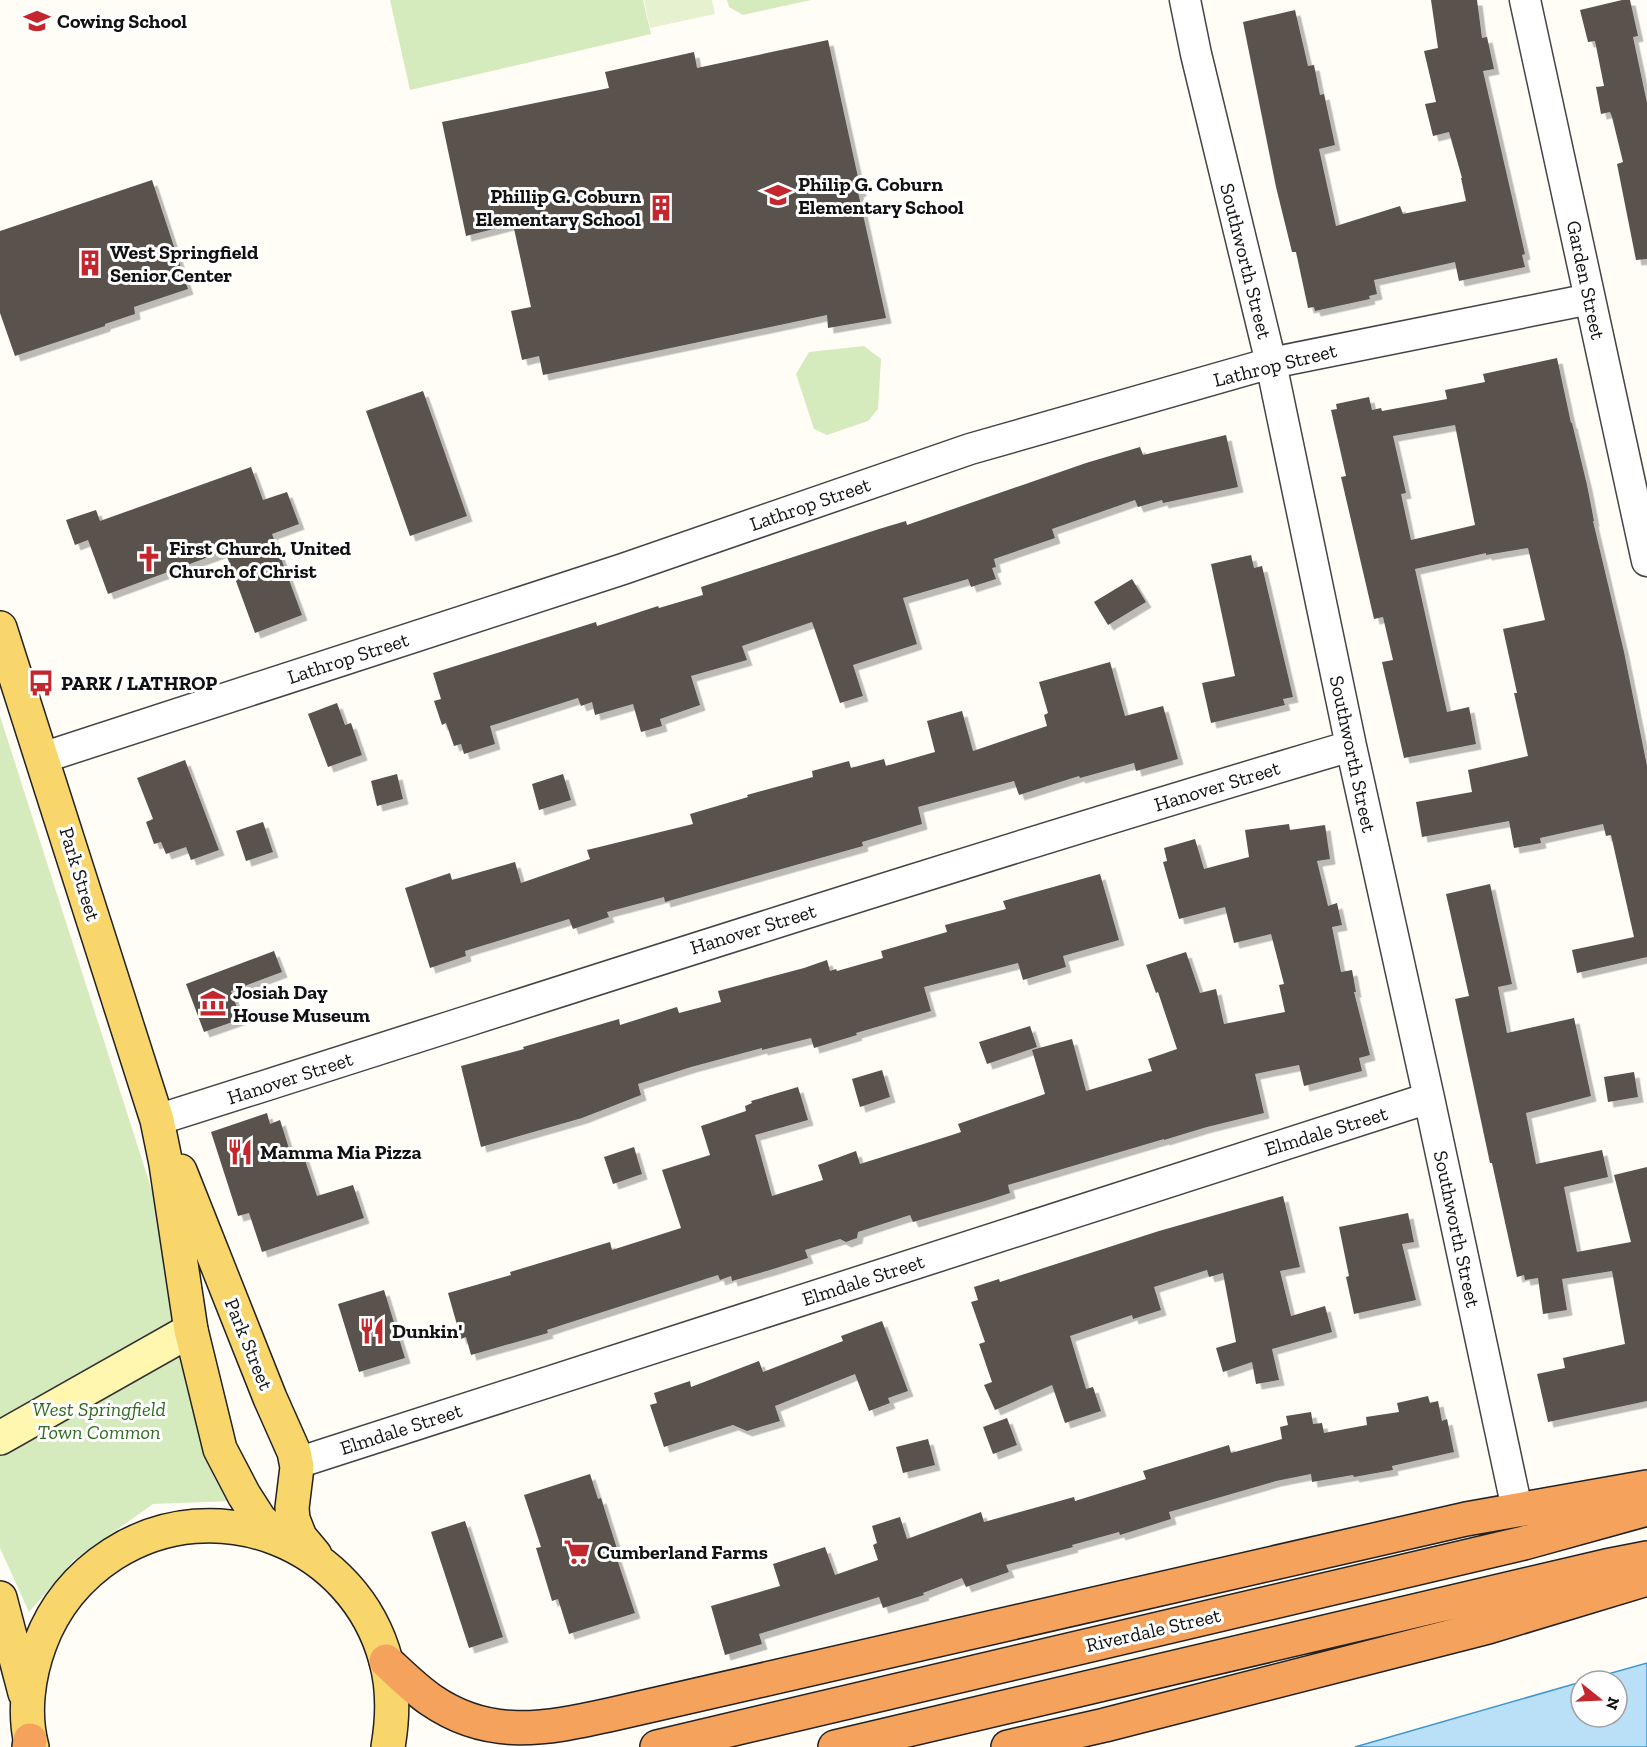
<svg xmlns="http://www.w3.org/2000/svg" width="1647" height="1747" font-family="'Zilla Slab',serif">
  <defs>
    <filter id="shadow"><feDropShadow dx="5.5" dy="5.5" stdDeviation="0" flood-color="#0004"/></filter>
  </defs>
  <rect width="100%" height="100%" fill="#fffdf5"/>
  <!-- green -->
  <path fill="#d5ebbd" d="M390 0H643L651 34 410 90Z
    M727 0H811L743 15 729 7Z
    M864 346 881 359 878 409 868 421 827 435 814 429 796 374 809 352Z
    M0 716 153 1194 202 1432 231 1501 153 1504 74 1560 29 1612 0 1548Z"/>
  <!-- pitch -->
  <path fill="#e6f2cf" d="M644 0H712L715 14 650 28Z"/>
  <!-- water -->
  <path fill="#b9e0f7" stroke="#3f96cf" stroke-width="1.5" d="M1647 1663V1747H1355L1581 1682V1717H1617V1681H1583Z"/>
  <!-- building -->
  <path fill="#5a524d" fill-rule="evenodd" filter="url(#shadow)" d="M1431 0H1477L1482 38 1487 37 1494 69 1483 71 1525 254 1522 255 1525 267 1459 281 1455 262 1374 280 1377 294 1369 296 1370 299 1315 311 1314 307 1308 308 1296 252H1292L1276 187 1243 22 1295 10 1308 66 1314 65 1320 95 1324 94 1335 145 1319 149 1336 226 1400 206 1403 214 1466 201 1461 178H1462L1449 132 1433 136 1425 104 1436 102 1424 51 1438 48Z
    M1622 0H1630L1638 36 1633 37 1647 103V259L1636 260 1617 164 1623 162 1612 117 1610 112 1601 114 1596 87 1604 86 1595 41 1588 42 1580 10Z
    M828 40 861 191 858 192 886 318 828 328 827 315 543 375 539 356 522 360 511 311 531 307 513 224 466 236 442 122 609 88 605 72 694 52 697 68Z
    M152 180 188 289 134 307 135 314 105 324V326L15 356 0 313V231Z
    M1557 358 1571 423H1572L1587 485 1594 521H1593L1624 652 1647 766V957L1577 973 1572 950 1634 937 1611 835 1606 836 1603 824 1540 838 1541 843 1514 848 1509 821 1422 837 1416 802 1472 792 1468 770 1528 756 1514 693H1517L1503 629 1545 620 1528 548 1486 555V553L1415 569 1447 712 1469 707 1476 744 1404 758 1382 662 1393 660 1383 617 1374 619 1341 477 1346 476 1331 410 1337 409 1336 404 1369 397 1372 410 1381 408 1382 411 1447 399 1445 390 1485 382 1483 374ZM1455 425 1475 525 1411 540 1401 494 1406 493 1393 436Z
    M423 391 467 516 410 536 366 411Z
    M1226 435 1238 487 1163 503 1162 500 1138 507 1135 500 1052 529 1055 538 994 559 996 567 992 568 996 579 971 587 968 579 903 598 917 644 853 665 863 696 840 703 812 622 742 646 747 660 691 676 700 705 660 719 662 726 641 732 633 704 595 715 592 702 581 706 578 698 490 726 495 744 464 754 461 744 454 746 446 723 442 725 434 701 441 699 433 673 596 622 597 626 658 606 659 608 703 595 701 587 879 529 906 521 907 525 1086 463 1140 447 1143 455Z
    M251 467 263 500 287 492 299 524 272 534 302 615 255 633 225 551 108 594 88 540 75 545 66 520 96 510 100 521Z
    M1251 555 1254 568 1262 566 1293 697 1283 699 1285 705 1211 723 1202 683 1235 676 1211 564Z
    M1132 579 1146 602 1108 625 1094 602Z
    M1110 662 1125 716 1163 706 1178 759 1136 771 1134 763 1080 778 1079 776 1019 795 1014 781 918 807 922 824 862 842 863 846 665 902 664 897 607 912 609 917 573 929 569 919 465 951 466 956 430 968 405 888 450 873 452 880 515 862 521 883 590 859 587 850 693 824 690 814 748 797 747 795 813 777 812 771 849 761 851 768 884 759 886 766 935 752 927 721 962 711 973 751 1047 726 1044 715 1048 713 1039 682Z
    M337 703 345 725 351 723 362 755 328 767 308 714Z
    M185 760 219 850 191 860 186 847 166 854 161 842 154 844 146 822 153 819 137 778Z
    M397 774 403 799 377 806 371 781Z
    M563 774 571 800 539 810 532 784Z
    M263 822 273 852 246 861 236 831Z
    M1289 824 1290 830 1325 825 1330 859 1317 861 1328 906 1337 903 1342 925 1332 927 1341 972 1352 970 1356 992H1354L1370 1055 1359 1058 1362 1071 1304 1086 1299 1065 1255 1074 1264 1113 1207 1127 1164 1140V1139L1008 1185 1010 1193 985 1201 913 1222 910 1215 858 1232 857 1238 846 1242 840 1239 805 1250 808 1258 770 1270 732 1281 731 1276 720 1280 718 1275 562 1325 547 1330 548 1333 471 1355 466 1337 461 1339 448 1293 511 1275 510 1272 610 1242 612 1250 681 1228 662 1170 710 1155 701 1126 746 1111 745 1106 752 1103 751 1101 798 1087 808 1120 755 1135 772 1196 823 1180 818 1165 856 1151 860 1164 952 1135 961 1132 958 1124 1045 1094 1032 1050 1072 1039 1086 1091 1152 1071 1148 1059 1177 1049 1158 992 1156 993 1146 965 1186 952 1200 993 1216 989 1224 1024 1285 1012 1279 985 1284 984 1271 934 1234 943 1225 907 1179 919 1163 862 1167 861 1164 848 1195 839 1204 869 1249 857 1245 830Z
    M1100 874 1119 940 1063 956 1066 967 1023 980 1018 963 924 987 931 1011 856 1033 857 1035 814 1048 811 1038 762 1050V1048L691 1067 638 1084 641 1095 582 1118 481 1147 461 1066 524 1049 523 1047 619 1019 620 1025 677 1007 679 1013 721 1002 718 991 804 968 827 960 830 971 836 969 837 971 883 958 881 951 947 932 945 925 1006 909 1003 901Z
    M1490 884 1512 984 1498 987 1507 1033 1574 1018 1591 1096 1526 1113 1536 1164 1602 1150 1608 1177 1564 1187 1577 1252 1631 1242 1614 1175 1647 1167V1401L1548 1422 1537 1374 1565 1368 1563 1358 1625 1344 1612 1271 1562 1279 1567 1310 1543 1314 1538 1278 1525 1280 1524 1275 1517 1277 1492 1163H1490L1455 999 1469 996 1446 894Z
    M274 951 282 972 231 991 241 1019 204 1032 186 984Z
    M1030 1026 1037 1047 987 1064 979 1042Z
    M882 1070 890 1097 860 1107 852 1079Z
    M1634 1072 1638 1097 1608 1102 1604 1077Z
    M267 1113 270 1124 280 1120 292 1158 303 1154 317 1196 353 1185 364 1218 262 1252 249 1213 238 1216 211 1132Z
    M634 1147 642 1174 613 1184 604 1157Z
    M1283 1196 1300 1267 1280 1271 1291 1316 1325 1306 1332 1332 1272 1349 1279 1380 1256 1384 1252 1362 1223 1372 1216 1348 1236 1342 1223 1273 1209 1277 1207 1270 1154 1287 1161 1310 1133 1319 1132 1315 1070 1336 1086 1389 1093 1387 1101 1411 1065 1423 1052 1385 995 1410 984 1385 992 1382 979 1344 985 1342 971 1302 978 1300 974 1287 999 1279 1000 1282 1159 1231Z
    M1408 1213 1414 1242 1402 1244 1416 1300 1354 1314 1346 1277 1349 1276 1339 1227Z
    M384 1290 405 1358 359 1372 338 1304Z
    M882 1321 908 1391 888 1398 890 1403 869 1411 855 1374 775 1406 780 1421 747 1431 733 1425 664 1447 650 1405 657 1403 654 1393 690 1381 691 1387 759 1361 763 1372 843 1341 841 1336Z
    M1428 1396 1430 1403 1438 1401 1442 1421 1447 1419 1454 1452 1392 1466 1393 1470 1354 1477 1353 1475 1312 1482 1311 1474 1276 1481 1169 1512 1171 1519 1120 1535 1119 1532 1072 1545 1073 1547 1006 1565 1009 1572 966 1587 962 1578 923 1593 924 1595 883 1608 879 1597 759 1634 762 1644 725 1655 711 1606 780 1586 773 1564 825 1547 835 1575 878 1560 873 1545 877 1543 872 1526 900 1517 907 1539 981 1512 984 1522 1074 1497 1075 1501 1146 1479 1143 1471 1229 1445 1231 1453 1282 1439 1280 1427 1288 1425 1286 1416 1311 1412 1313 1424 1322 1423 1324 1433 1367 1425 1366 1417 1399 1412 1397 1403Z
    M1007 1418 1017 1445 993 1454 983 1427Z
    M928 1439 935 1465 903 1473 896 1447Z
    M590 1474 598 1499 601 1498 619 1555 616 1556 635 1613 569 1634 558 1599 552 1601 536 1548 541 1547 524 1495Z
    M465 1521 503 1637 469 1648 431 1532Z"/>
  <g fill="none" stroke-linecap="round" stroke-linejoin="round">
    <!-- street casing -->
    <g stroke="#444" stroke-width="33">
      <path id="street" d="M1185 0 1196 54 1271 363 1351 746 1429 1098 1517 1509
        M1525 0 1647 561
        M42 758 623 569 970 449 1271 363 1590 299
        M157 1120C555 994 951 864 1351 746
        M297 1463 1429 1098"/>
    </g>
    <!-- secondary casing -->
    <g stroke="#333" stroke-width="36">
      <path id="secondary" d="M0 1438 191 1330"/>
    </g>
    <!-- primary casing -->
    <g stroke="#222" stroke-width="36">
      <path id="primary" d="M0 628 157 1120 166 1164 191 1330 220 1449 244 1495 260 1520 284 1541
        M180 1171 270 1398 294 1452 297 1467 292 1508 293 1519 300 1537 315 1555
        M0 1598 25 1693
        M32 1747C23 1714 28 1676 40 1644 54 1606 79 1576 113 1554 216 1488 355 1543 386 1661 394 1690 393 1718 388 1747"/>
    </g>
    <!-- highway casing -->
    <g stroke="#222" stroke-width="36">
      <path id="highway" d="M386 1661C400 1674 415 1689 431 1700 489 1740 545 1729 609 1715L1466 1519 1647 1487
        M29 1747 30 1740
        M657 1747 1524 1543 1647 1509
        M835 1747 1606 1566 1647 1558
        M1008 1747 1105 1725 1488 1627 1647 1579"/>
    </g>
    <!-- street -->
    <use href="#street" stroke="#fff" stroke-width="30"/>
    <!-- secondary -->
    <use href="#secondary" stroke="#fff6b0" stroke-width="33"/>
    <!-- primary -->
    <use href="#primary" stroke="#f9d66b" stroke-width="33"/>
    <!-- highway -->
    <use href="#highway" stroke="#f5a25d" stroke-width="33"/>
  </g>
  <!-- icons -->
  <defs>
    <g id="school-bare" transform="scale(2.07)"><path d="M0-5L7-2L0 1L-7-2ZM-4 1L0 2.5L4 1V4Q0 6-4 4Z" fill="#c4262e" stroke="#fff" stroke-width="2.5" paint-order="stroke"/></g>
    <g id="building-bare" transform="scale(2.07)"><path d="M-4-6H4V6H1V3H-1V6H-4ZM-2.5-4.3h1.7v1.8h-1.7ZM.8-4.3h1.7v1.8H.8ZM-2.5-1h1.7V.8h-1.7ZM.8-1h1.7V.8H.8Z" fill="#c4262e" stroke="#fff" stroke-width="2.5" paint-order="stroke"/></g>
    <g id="church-bare" transform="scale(2.07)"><path d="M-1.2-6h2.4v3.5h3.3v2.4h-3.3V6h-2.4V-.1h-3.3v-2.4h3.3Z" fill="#c4262e" stroke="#fff" stroke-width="2.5" paint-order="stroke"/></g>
    <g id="bus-bare" transform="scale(2.07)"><path d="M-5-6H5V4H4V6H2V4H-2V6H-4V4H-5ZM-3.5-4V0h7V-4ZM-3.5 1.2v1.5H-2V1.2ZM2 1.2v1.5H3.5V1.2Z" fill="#c4262e" stroke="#fff" stroke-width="2.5" paint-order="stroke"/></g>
    <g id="museum-bare" transform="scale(2.07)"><path d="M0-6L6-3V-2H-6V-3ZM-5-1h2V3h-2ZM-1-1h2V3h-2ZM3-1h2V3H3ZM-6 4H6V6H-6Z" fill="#c4262e" stroke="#fff" stroke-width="2.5" paint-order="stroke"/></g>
    <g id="restaurant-bare" transform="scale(2.07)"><path d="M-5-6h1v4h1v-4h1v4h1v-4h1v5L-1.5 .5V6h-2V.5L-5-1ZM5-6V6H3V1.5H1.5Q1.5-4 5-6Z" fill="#c4262e" stroke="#fff" stroke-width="2.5" paint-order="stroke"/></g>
    <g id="supermarket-bare" transform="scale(2.07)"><path d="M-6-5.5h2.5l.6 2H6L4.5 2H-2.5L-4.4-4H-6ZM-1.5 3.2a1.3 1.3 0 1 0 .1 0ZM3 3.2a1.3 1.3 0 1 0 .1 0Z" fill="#c4262e" stroke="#fff" stroke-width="2.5" paint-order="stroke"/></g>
  </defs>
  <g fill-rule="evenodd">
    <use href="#school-bare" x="37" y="21"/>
    <use href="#school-bare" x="778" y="195"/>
    <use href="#building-bare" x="661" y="208"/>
    <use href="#building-bare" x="90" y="263"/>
    <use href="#church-bare" x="149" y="559"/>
    <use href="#bus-bare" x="41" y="683"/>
    <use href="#museum-bare" x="213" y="1003"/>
    <use href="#restaurant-bare" x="240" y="1152"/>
    <use href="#restaurant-bare" x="372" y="1331"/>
    <use href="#supermarket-bare" x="577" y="1552"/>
  </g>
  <g text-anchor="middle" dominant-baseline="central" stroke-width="6" stroke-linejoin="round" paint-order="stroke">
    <!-- poi labels -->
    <g font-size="20" font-weight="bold" fill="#111" stroke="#fff" text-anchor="start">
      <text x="57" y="21">Cowing School</text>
      <text x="798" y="184">Philip G. Coburn<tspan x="798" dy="23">Elementary School</tspan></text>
      <text x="641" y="196" text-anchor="end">Phillip G. Coburn<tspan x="641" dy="23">Elementary School</tspan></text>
      <text x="110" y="252">West Springfield<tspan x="110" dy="23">Senior Center</tspan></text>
      <text x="169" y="548">First Church, United<tspan x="169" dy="23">Church of Christ</tspan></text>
      <text x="61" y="683">PARK / LATHROP</text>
      <text x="233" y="992">Josiah Day<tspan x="233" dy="23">House Museum</tspan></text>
      <text x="260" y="1152">Mamma Mia Pizza</text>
      <text x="392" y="1331">Dunkin'</text>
      <text x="597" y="1552">Cumberland Farms</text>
    </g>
    <!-- street labels -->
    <g font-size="20" fill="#111" stroke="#fff">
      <text transform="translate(1246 261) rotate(76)">Southworth Street</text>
      <text transform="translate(1586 280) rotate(78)">Garden Street</text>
      <text transform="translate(1275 365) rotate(-14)">Lathrop Street</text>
      <text transform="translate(810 504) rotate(-19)">Lathrop Street</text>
      <text transform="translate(348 658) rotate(-18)">Lathrop Street</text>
      <text transform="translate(1353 754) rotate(78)">Southworth Street</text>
      <text transform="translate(1217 786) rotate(-17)">Hanover Street</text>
      <text transform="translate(80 874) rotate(73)">Park Street</text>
      <text transform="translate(753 929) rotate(-17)">Hanover Street</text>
      <text transform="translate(290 1078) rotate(-18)">Hanover Street</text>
      <text transform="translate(1326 1131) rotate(-17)">Elmdale Street</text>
      <text transform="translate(1457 1229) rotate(78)">Southworth Street</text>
      <text transform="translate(863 1280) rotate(-18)">Elmdale Street</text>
      <text transform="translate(249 1344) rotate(68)">Park Street</text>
      <text transform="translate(401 1429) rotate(-18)">Elmdale Street</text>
      <text transform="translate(1153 1630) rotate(-13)">Riverdale Street</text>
    </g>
    <!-- park labels -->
    <g font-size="20" font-style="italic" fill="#2f6b1f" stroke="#fff">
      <text x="99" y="1409">West Springfield<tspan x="99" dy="23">Town Common</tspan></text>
    </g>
  </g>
  <!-- north arrow -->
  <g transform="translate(1599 1699) rotate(108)"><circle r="28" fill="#ffffff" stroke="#a0a0a0" stroke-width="1.5"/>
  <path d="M0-4.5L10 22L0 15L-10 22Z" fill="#c4262e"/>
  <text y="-9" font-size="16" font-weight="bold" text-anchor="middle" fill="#111111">N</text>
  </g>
</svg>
